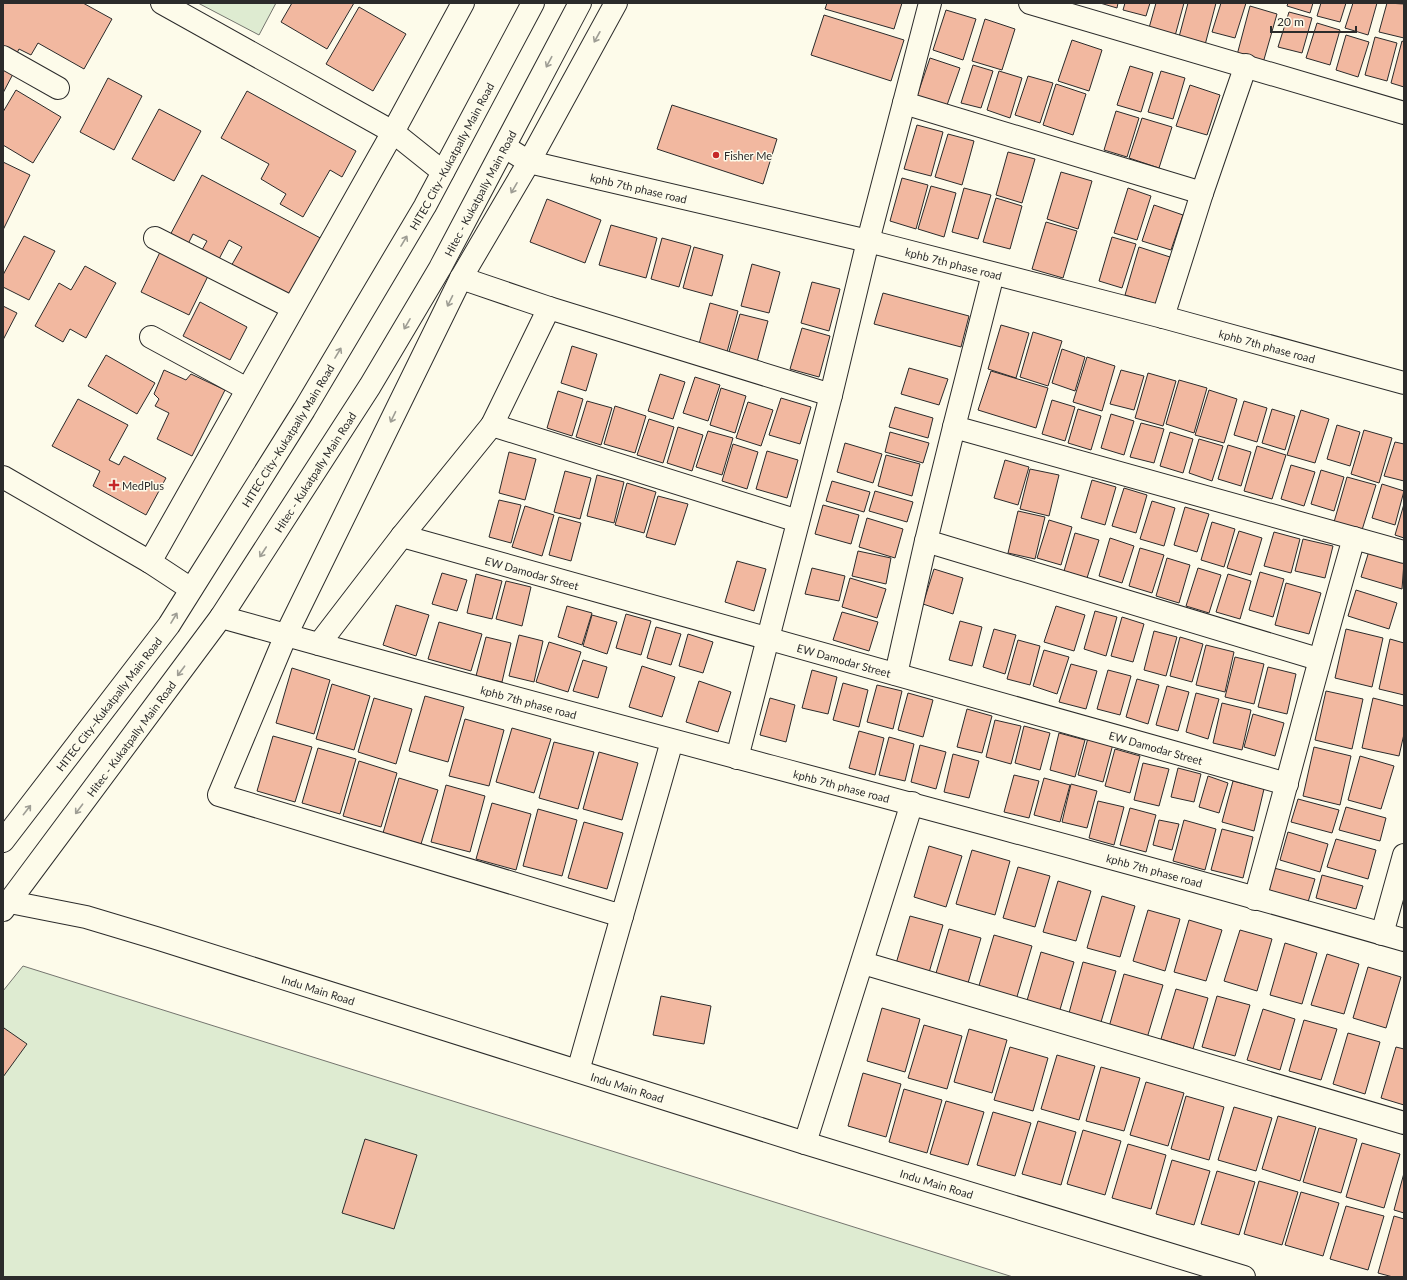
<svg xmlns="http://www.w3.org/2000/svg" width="1407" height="1280" font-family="Lato,sans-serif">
  <rect width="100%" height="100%" fill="#fdfbea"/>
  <!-- green -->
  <path fill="#deebd1" stroke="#74746e" d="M198 3H276L259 35Z
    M23 966 1013 1277H3V991Z"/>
  <!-- building -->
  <path fill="#f2b8a0" stroke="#2b2b2b" d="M3 3H83L112 19 84 69 38 43 31 55 19 49 16 55 3 47Z
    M292 3H354L327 49 281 22Z
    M827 3H902L894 29 825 9Z
    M1100 3H1118L1117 8Z
    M1125 3H1150L1146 16 1123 10Z
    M1156 3H1184L1175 36 1149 28Z
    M1188 3H1216L1205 45 1179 37Z
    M1221 3H1246L1235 38 1212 32Z
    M1288 3H1313L1310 13 1287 6Z
    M1321 3H1346L1340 22 1317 16Z
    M1353 3H1377L1368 35 1345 28Z
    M1387 3 1404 4V38L1379 32Z
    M1250 6 1277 14 1263 63 1237 55Z
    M359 7 406 34 373 91 326 64Z
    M946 10 976 19 963 60 933 50Z
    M1289 12 1312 18 1302 53 1278 47Z
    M824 15 904 40 891 81 811 55Z
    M985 19 1015 29 1002 70 972 61Z
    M1317 23 1340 30 1330 65 1306 58Z
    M1346 35 1369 42 1358 77 1336 70Z
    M1375 37 1397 43 1387 81 1365 75Z
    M1072 40 1102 50 1089 91 1058 81Z
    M1402 41 1404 42V87L1391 83Z
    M930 58 960 68 946 108 916 99Z
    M973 65 993 71 981 108 961 103Z
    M1130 66 1153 73 1141 112 1117 105Z
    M3 68 13 74 3 93Z
    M999 71 1022 78 1010 118 987 110Z
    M1161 71 1185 78 1173 119 1148 112Z
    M1028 76 1053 83 1040 123 1015 115Z
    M108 78 142 96 114 150 80 132Z
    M1056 84 1086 94 1073 135 1043 125Z
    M1190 85 1220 95 1207 135 1176 126Z
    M16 90 61 117 33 163 3 145V112Z
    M247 91 356 151 342 177 330 170 303 217 280 204 286 194 261 179 269 164 221 138Z
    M672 105 777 139 763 184 657 149Z
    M159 109 201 131 174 181 132 159Z
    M1116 111 1139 118 1127 157 1104 150Z
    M1142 118 1172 127 1159 168 1129 158Z
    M917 125 943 132 931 176 904 169Z
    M948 134 974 141 962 185 935 177Z
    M1008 152 1035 159 1022 203 996 195Z
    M3 162 30 175 3 230Z
    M1061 172 1092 181 1078 229 1047 219Z
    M202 175 326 241 293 302 230 268 242 247 229 240 219 259 202 250 207 241 193 234 187 246 169 237Z
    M902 178 928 185 916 229 890 221Z
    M931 186 956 193 944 237 918 229Z
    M964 188 991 195 978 239 952 232Z
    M1128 188 1151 196 1137 240 1114 233Z
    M996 198 1022 206 1010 249 983 242Z
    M547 199 601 220 585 263 530 242Z
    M1154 205 1183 215 1171 250 1142 241Z
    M1046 222 1077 231 1063 278 1032 269Z
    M611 225 657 238 646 278 599 265Z
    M24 236 55 251 29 300 3 287V275Z
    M1112 237 1136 244 1122 288 1099 281Z
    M662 238 691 246 679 287 651 279Z
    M694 247 723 255 712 296 683 288Z
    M1139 247 1170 257 1156 304 1125 295Z
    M161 250 209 274 189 315 141 292Z
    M752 264 780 272 769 313 741 306Z
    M85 266 116 283 86 338 70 329 63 342 35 326 59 283 71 290Z
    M812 282 840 289 829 331 801 323Z
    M883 293 969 316 961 347 874 324Z
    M200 302 247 327 230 360 183 336Z
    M710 303 738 311 727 352 699 344Z
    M3 306 17 313 3 340Z
    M740 314 768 321 757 362 728 355Z
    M1001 325 1029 333 1016 378 988 369Z
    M802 328 830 336 819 377 790 369Z
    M1033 332 1062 341 1048 386 1020 377Z
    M572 346 597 354 586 391 561 383Z
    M1062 349 1085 357 1075 391 1052 383Z
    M106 355 155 383 137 414 88 386Z
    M1087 357 1115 366 1102 411 1073 402Z
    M909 368 948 379 939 405 901 394Z
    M164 370 186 380 191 374 225 390 192 456 157 439 169 413 155 406 159 399 154 394Z
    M1121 370 1144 376 1134 410 1110 404Z
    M991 371 1048 388 1036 428 978 410Z
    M1148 373 1176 381 1163 426 1135 418Z
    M660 374 685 382 673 419 648 411Z
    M695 377 720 385 708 421 683 413Z
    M1179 380 1207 388 1194 433 1166 424Z
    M721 388 746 396 735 433 710 425Z
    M1209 390 1237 399 1224 443 1195 435Z
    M558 391 583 399 572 436 547 428Z
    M781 398 811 407 800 444 769 435Z
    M78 399 128 425 109 460 119 465 124 456 166 478 146 515 93 486 100 471 52 446Z
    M1052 400 1075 407 1065 441 1042 434Z
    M587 401 612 408 601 445 576 437Z
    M1244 401 1267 408 1257 442 1234 435Z
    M748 402 773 410 761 446 736 438Z
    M615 406 646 416 635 453 604 444Z
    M895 407 933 418 928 438 889 427Z
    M1078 409 1101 416 1091 450 1068 443Z
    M1272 409 1295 416 1285 450 1262 443Z
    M1301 410 1329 419 1315 463 1287 455Z
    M1111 414 1134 421 1124 455 1101 448Z
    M649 419 674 427 663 463 637 455Z
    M1141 423 1164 429 1154 463 1130 457Z
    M1337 425 1360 432 1350 466 1327 459Z
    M678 427 703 435 692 471 667 463Z
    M1364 430 1392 438 1379 483 1351 474Z
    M708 431 733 438 722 475 696 467Z
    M890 432 929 443 923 463 885 452Z
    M1170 432 1193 439 1183 473 1160 466Z
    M1199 439 1223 446 1212 481 1189 473Z
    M1395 442 1404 444V481L1384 476Z
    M845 443 882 454 873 483 837 472Z
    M733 444 758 452 747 489 722 481Z
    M1228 445 1251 452 1241 486 1218 479Z
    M1257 446 1286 455 1272 499 1244 491Z
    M767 451 798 460 787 498 756 489Z
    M509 452 536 459 525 500 499 493Z
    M886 455 920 464 912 496 878 486Z
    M1005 460 1029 467 1018 505 994 498Z
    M1291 465 1315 472 1304 506 1281 499Z
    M1030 469 1059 475 1049 516 1020 509Z
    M1321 470 1344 477 1334 511 1311 504Z
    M565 471 591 478 580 519 554 512Z
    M597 475 624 482 614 523 587 516Z
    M1347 477 1376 485 1362 530 1334 522Z
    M1092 480 1116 487 1105 525 1081 518Z
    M832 481 870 492 864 512 826 501Z
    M627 483 656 492 644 533 615 525Z
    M1382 484 1404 491 1395 525 1372 518Z
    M1124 488 1147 495 1136 533 1112 526Z
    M875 491 913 502 907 522 869 511Z
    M658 496 688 504 675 545 646 537Z
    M499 500 521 505 511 543 489 537Z
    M1152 501 1175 508 1164 546 1140 539Z
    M1404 504V538L1395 535Z
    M823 505 859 515 851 544 815 534Z
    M525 506 554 515 542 556 512 547Z
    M1185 507 1209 514 1197 552 1174 545Z
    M1018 511 1045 517 1035 559 1008 553Z
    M559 517 581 523 571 561 549 555Z
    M867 518 903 529 895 558 859 547Z
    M1049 520 1072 527 1061 565 1037 558Z
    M1212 522 1235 529 1224 567 1201 560Z
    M1239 531 1262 538 1251 575 1227 568Z
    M1274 532 1300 539 1291 573 1264 566Z
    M1075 533 1099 540 1087 578 1064 571Z
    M1110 538 1134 546 1122 583 1099 576Z
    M1303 539 1333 546 1325 578 1295 571Z
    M1140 548 1164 555 1152 593 1129 586Z
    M858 551 891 558 886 584 852 576Z
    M1369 551 1404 562 1402 589 1361 577Z
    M1167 558 1190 565 1179 603 1156 596Z
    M737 561 766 569 754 611 725 602Z
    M812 568 845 576 839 601 805 594Z
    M1198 568 1221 575 1209 613 1186 606Z
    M934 569 963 578 953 614 923 604Z
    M1260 572 1284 579 1273 617 1249 610Z
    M442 573 467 580 457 611 432 604Z
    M476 574 502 581 492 619 467 613Z
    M1228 574 1251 581 1240 619 1216 612Z
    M850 578 886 589 877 618 842 607Z
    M506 581 531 587 522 626 496 619Z
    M1286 583 1321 593 1309 634 1275 625Z
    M1356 590 1397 603 1389 629 1348 616Z
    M396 605 429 615 416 656 383 645Z
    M567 606 592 613 582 645 558 637Z
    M1056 606 1085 615 1074 651 1044 642Z
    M1095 611 1117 617 1106 656 1084 649Z
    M842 612 878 622 869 651 833 640Z
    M626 614 651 621 641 655 616 648Z
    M592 615 617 622 607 654 583 646Z
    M1122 617 1144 624 1133 662 1111 656Z
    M960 621 982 627 972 666 949 660Z
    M439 622 482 634 471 671 428 659Z
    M656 627 681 634 671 665 647 658Z
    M994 629 1016 635 1005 674 983 667Z
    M1346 629 1383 638 1372 687 1335 678Z
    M1154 631 1177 637 1166 676 1144 670Z
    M688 634 713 642 703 673 679 666Z
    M519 635 543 641 534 682 509 676Z
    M486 637 511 643 502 682 476 676Z
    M1180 637 1203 644 1192 682 1170 676Z
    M1390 639 1404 643V695L1379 689Z
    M1018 640 1040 646 1030 685 1007 679Z
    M549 642 581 652 568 692 536 682Z
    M1206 645 1234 652 1225 692 1196 685Z
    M1044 650 1069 657 1057 694 1033 686Z
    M1235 657 1264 664 1254 704 1225 697Z
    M583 660 607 667 598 698 573 691Z
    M1071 664 1097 671 1086 709 1059 702Z
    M642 666 675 677 662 717 629 707Z
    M1268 667 1296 674 1287 714 1258 707Z
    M292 668 330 680 314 734 276 723Z
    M812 670 837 677 828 714 802 708Z
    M1108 670 1131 676 1120 715 1097 709Z
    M1137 679 1159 685 1148 724 1126 717Z
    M699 681 731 692 718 732 686 722Z
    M843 683 868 690 859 727 833 720Z
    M332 684 370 696 354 750 316 739Z
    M877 685 902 691 893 729 867 722Z
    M1167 686 1189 692 1178 731 1156 725Z
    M1326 691 1363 699 1352 749 1315 740Z
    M908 693 933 700 923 737 898 730Z
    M1196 693 1219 699 1208 739 1186 732Z
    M425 696 464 707 448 762 409 751Z
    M374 698 412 709 396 764 358 752Z
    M770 698 795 705 786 742 760 735Z
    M1373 698 1404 706V734L1399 756 1362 748Z
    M1222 703 1251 710 1242 750 1213 743Z
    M967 709 992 716 982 753 957 747Z
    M1253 714 1284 723 1275 756 1244 747Z
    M465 719 504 730 489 786 449 776Z
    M995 720 1021 726 1011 764 986 757Z
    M1024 726 1050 733 1040 770 1015 763Z
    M512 728 551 739 534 793 496 782Z
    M859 731 884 738 875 775 849 768Z
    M1059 733 1085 740 1075 777 1050 770Z
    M273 736 312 747 295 802 257 791Z
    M889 737 914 744 905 781 879 775Z
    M1088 738 1113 744 1103 782 1078 775Z
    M554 742 594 752 578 809 539 798Z
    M920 745 946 752 936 789 911 782Z
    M1314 747 1351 756 1340 805 1303 796Z
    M318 748 356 759 340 814 302 803Z
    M1115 749 1140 756 1130 793 1105 786Z
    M599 752 638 763 622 820 583 809Z
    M953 754 979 761 969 798 944 792Z
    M1360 756 1394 766 1381 809 1348 800Z
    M359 761 397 773 381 827 343 816Z
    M1143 763 1169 769 1159 806 1134 800Z
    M1178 768 1201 774 1194 802 1171 797Z
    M1014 775 1039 781 1029 818 1004 812Z
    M1208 776 1228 783 1219 813 1199 807Z
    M399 778 438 790 421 844 383 833Z
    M1044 778 1070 785 1060 822 1034 815Z
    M1233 781 1264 789 1254 831 1222 822Z
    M1071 784 1097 791 1087 828 1062 822Z
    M446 785 485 796 470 852 431 842Z
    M1298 799 1339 810 1332 833 1291 822Z
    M1098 801 1124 807 1114 845 1089 838Z
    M492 803 531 814 516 870 476 859Z
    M1346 807 1386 818 1380 841 1339 830Z
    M1130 808 1156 815 1146 852 1120 845Z
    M538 809 577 820 562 876 523 866Z
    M1159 820 1179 824 1172 850 1153 845Z
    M1184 820 1216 829 1205 870 1173 861Z
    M584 822 623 833 607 889 568 878Z
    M1222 829 1253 837 1243 878 1211 870Z
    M1288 832 1328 844 1320 872 1280 860Z
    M1336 839 1376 850 1368 879 1327 867Z
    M929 846 962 856 946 907 914 897Z
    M972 850 1010 861 995 915 956 904Z
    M1018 867 1050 876 1035 927 1003 918Z
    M1274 868 1315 879 1308 902 1268 890Z
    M1322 875 1363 886 1356 909 1316 898Z
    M1058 881 1091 891 1076 941 1043 932Z
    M1102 896 1135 906 1120 957 1087 948Z
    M1148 910 1180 919 1165 971 1133 961Z
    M910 916 943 925 928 976 895 967Z
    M1189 920 1222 930 1206 981 1174 972Z
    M949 929 981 938 966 990 934 980Z
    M1240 930 1272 939 1257 991 1224 981Z
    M994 935 1032 946 1016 1000 978 989Z
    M1285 943 1317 953 1302 1004 1270 995Z
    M1041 952 1074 962 1059 1013 1026 1004Z
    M1327 954 1359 964 1344 1014 1311 1005Z
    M1083 962 1116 971 1101 1022 1069 1013Z
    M1368 967 1401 977 1386 1028 1353 1018Z
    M1124 974 1163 985 1147 1038 1109 1027Z
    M1176 989 1208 998 1193 1049 1161 1039Z
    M661 996 711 1006 704 1044 653 1035Z
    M1217 996 1250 1005 1235 1056 1202 1047Z
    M882 1008 920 1019 905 1072 867 1061Z
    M1263 1009 1295 1019 1280 1070 1247 1060Z
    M1304 1020 1337 1029 1321 1080 1289 1071Z
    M924 1025 962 1036 947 1089 908 1078Z
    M4 1028 27 1044 3 1077V1030Z
    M969 1029 1007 1040 992 1093 954 1082Z
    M1348 1033 1380 1042 1365 1094 1333 1084Z
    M1010 1047 1048 1058 1033 1111 994 1100Z
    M1396 1047 1404 1049V1105L1381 1098Z
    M1057 1055 1095 1066 1079 1120 1041 1109Z
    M1101 1067 1140 1078 1124 1131 1086 1121Z
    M863 1073 901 1084 886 1137 848 1126Z
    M1146 1082 1184 1093 1168 1146 1130 1135Z
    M904 1089 942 1100 927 1153 889 1142Z
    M1186 1096 1224 1107 1209 1160 1171 1149Z
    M946 1101 984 1112 968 1165 930 1154Z
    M1234 1107 1272 1118 1256 1171 1218 1160Z
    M993 1112 1031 1123 1015 1176 977 1165Z
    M1278 1116 1316 1127 1300 1181 1262 1169Z
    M1038 1121 1076 1132 1061 1185 1022 1174Z
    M1319 1128 1357 1139 1341 1193 1303 1182Z
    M1083 1130 1121 1141 1105 1195 1067 1184Z
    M365 1139 417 1155 394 1229 342 1213Z
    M1362 1143 1400 1154 1384 1208 1346 1197Z
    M1128 1144 1166 1155 1151 1209 1112 1198Z
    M1172 1160 1210 1171 1194 1225 1156 1214Z
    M1217 1171 1255 1182 1239 1235 1201 1224Z
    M1404 1173V1213L1394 1210Z
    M1259 1181 1298 1192 1282 1245 1244 1234Z
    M1301 1192 1339 1203 1323 1256 1285 1245Z
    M1346 1206 1384 1216 1368 1270 1330 1259Z
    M1394 1216 1404 1219V1277H1393L1378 1273Z"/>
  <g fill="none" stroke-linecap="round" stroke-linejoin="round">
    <!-- street casing -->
    <g stroke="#2b2b2b" stroke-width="24">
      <g id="street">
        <path d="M162 3 393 132 443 172"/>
        <path d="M930 3 904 103 1202 193"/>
        <path d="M1030 3 1404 113"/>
        <path d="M3 57 58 88"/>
        <path id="s1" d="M505 147 529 162 868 241 1163 317 1404 383"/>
        <path d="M155 238 293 308"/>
        <path d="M993 274 954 427 1404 552"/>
        <path d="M461 278 549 308 831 395"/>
        <path d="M1163 317 1202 193 1246 65"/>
        <path d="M151 337 247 389"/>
        <path d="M492 425 798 521"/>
        <path d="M954 427 926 541 1318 659"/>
        <path d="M3 477 150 562 191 589"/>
        <path id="s2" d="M402 536 1287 784"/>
        <path d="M150 562 393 132 463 3"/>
        <path d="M319 644 402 536 492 425 549 308"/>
        <path d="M896 674 926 541"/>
        <path id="s3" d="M672 741 622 916 219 795 286 635C658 739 1033 833 1404 940"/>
        <path d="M737 758 831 395 868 241 904 103"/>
        <path d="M1255 899C1289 778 1319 658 1354 538"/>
        <path id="s4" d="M10 902 86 917 156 938 805 1143 1244 1277"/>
        <path d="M1382 934 1404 855"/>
        <path d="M863 963 1404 1123"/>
        <path d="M578 1071 622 916"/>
        <path d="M805 1143 912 803"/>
      </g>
    </g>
    <!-- secondary casing -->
    <g stroke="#2b2b2b" stroke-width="24">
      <path id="secondary" d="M221 617 286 635 461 278 529 162 616 3"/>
    </g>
    <!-- primary casing -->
    <g stroke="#2b2b2b" stroke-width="24">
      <g id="primary">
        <path id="s5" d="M3 841 169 625 304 410 425 206 533 3"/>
        <path id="s6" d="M3 910 221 617 370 386 440 268 580 3"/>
      </g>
    </g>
    <!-- street -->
    <use href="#street" stroke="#fdfbea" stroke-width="22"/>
    <!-- secondary -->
    <use href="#secondary" stroke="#fdfbea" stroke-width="22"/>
    <!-- primary -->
    <use href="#primary" stroke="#fdfbea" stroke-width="22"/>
  </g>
  <!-- one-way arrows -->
  <defs><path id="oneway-shaft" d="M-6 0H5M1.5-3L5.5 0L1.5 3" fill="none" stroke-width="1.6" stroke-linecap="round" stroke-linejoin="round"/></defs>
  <g stroke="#9e9d94">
    <use href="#oneway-shaft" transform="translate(597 37) rotate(119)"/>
    <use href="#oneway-shaft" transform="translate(549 62) rotate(118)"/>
    <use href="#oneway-shaft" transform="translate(514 188) rotate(120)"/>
    <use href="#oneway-shaft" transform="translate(404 241) rotate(-59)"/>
    <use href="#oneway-shaft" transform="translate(450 301) rotate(116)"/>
    <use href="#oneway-shaft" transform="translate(407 324) rotate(120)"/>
    <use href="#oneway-shaft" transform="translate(338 353) rotate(-59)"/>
    <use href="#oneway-shaft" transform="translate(393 417) rotate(116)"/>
    <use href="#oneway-shaft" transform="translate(263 552) rotate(123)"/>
    <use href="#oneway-shaft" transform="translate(174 618) rotate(-59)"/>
    <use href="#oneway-shaft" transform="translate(181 671) rotate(127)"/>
    <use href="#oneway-shaft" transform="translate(79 809) rotate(127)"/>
    <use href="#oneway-shaft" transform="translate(27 810) rotate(-52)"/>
  </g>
  <!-- markers -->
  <g fill="#c62828" stroke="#fdfbea" stroke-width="1.5">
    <circle cx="716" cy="155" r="4"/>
    <path d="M112 479h4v4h4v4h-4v4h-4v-4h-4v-4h4z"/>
  </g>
  <g text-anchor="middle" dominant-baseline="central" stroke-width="3" stroke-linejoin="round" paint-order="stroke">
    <!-- street labels -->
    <g font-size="11" fill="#2b2b2b" stroke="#fdfbea">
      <text stroke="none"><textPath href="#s5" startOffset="820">HITEC City–Kukatpally Main Road</textPath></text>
      <text stroke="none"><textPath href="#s1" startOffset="141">kphb 7th phase road</textPath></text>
      <text stroke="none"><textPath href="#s6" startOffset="862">Hitec - Kukatpally Main Road</textPath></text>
      <text stroke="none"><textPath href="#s1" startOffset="465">kphb 7th phase road</textPath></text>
      <text stroke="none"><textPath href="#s1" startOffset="789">kphb 7th phase road</textPath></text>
      <text stroke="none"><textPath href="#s5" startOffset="496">HITEC City–Kukatpally Main Road</textPath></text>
      <text stroke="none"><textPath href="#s6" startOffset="538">Hitec - Kukatpally Main Road</textPath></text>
      <text stroke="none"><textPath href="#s2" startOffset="135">EW Damodar Street</textPath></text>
      <text stroke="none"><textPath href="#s2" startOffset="459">EW Damodar Street</textPath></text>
      <text stroke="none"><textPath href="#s3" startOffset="1028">kphb 7th phase road</textPath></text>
      <text stroke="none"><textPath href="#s5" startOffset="173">HITEC City–Kukatpally Main Road</textPath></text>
      <text stroke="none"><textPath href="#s6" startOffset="214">Hitec - Kukatpally Main Road</textPath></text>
      <text stroke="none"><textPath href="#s2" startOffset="783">EW Damodar Street</textPath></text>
      <text stroke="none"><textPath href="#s3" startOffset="1352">kphb 7th phase road</textPath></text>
      <text stroke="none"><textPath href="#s3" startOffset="1676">kphb 7th phase road</textPath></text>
      <text stroke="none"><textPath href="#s4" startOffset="321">Indu Main Road</textPath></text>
      <text stroke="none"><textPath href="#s4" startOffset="645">Indu Main Road</textPath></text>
      <text stroke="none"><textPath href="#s4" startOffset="969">Indu Main Road</textPath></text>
    </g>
    <!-- poi labels -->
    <g font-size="11" fill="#2b2b2b" stroke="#fdfbea" text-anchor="start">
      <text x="724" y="155">Fisher Me</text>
      <text x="122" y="485">MedPlus</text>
    </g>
  </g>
  <!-- border -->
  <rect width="1407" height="1280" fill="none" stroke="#2b2b2b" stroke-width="8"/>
  <!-- scale -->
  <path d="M1271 26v6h85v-6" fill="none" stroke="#2b2b2b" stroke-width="2"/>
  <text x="1277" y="26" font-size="12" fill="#2b2b2b" stroke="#fdfbea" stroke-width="3" paint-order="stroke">20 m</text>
</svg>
